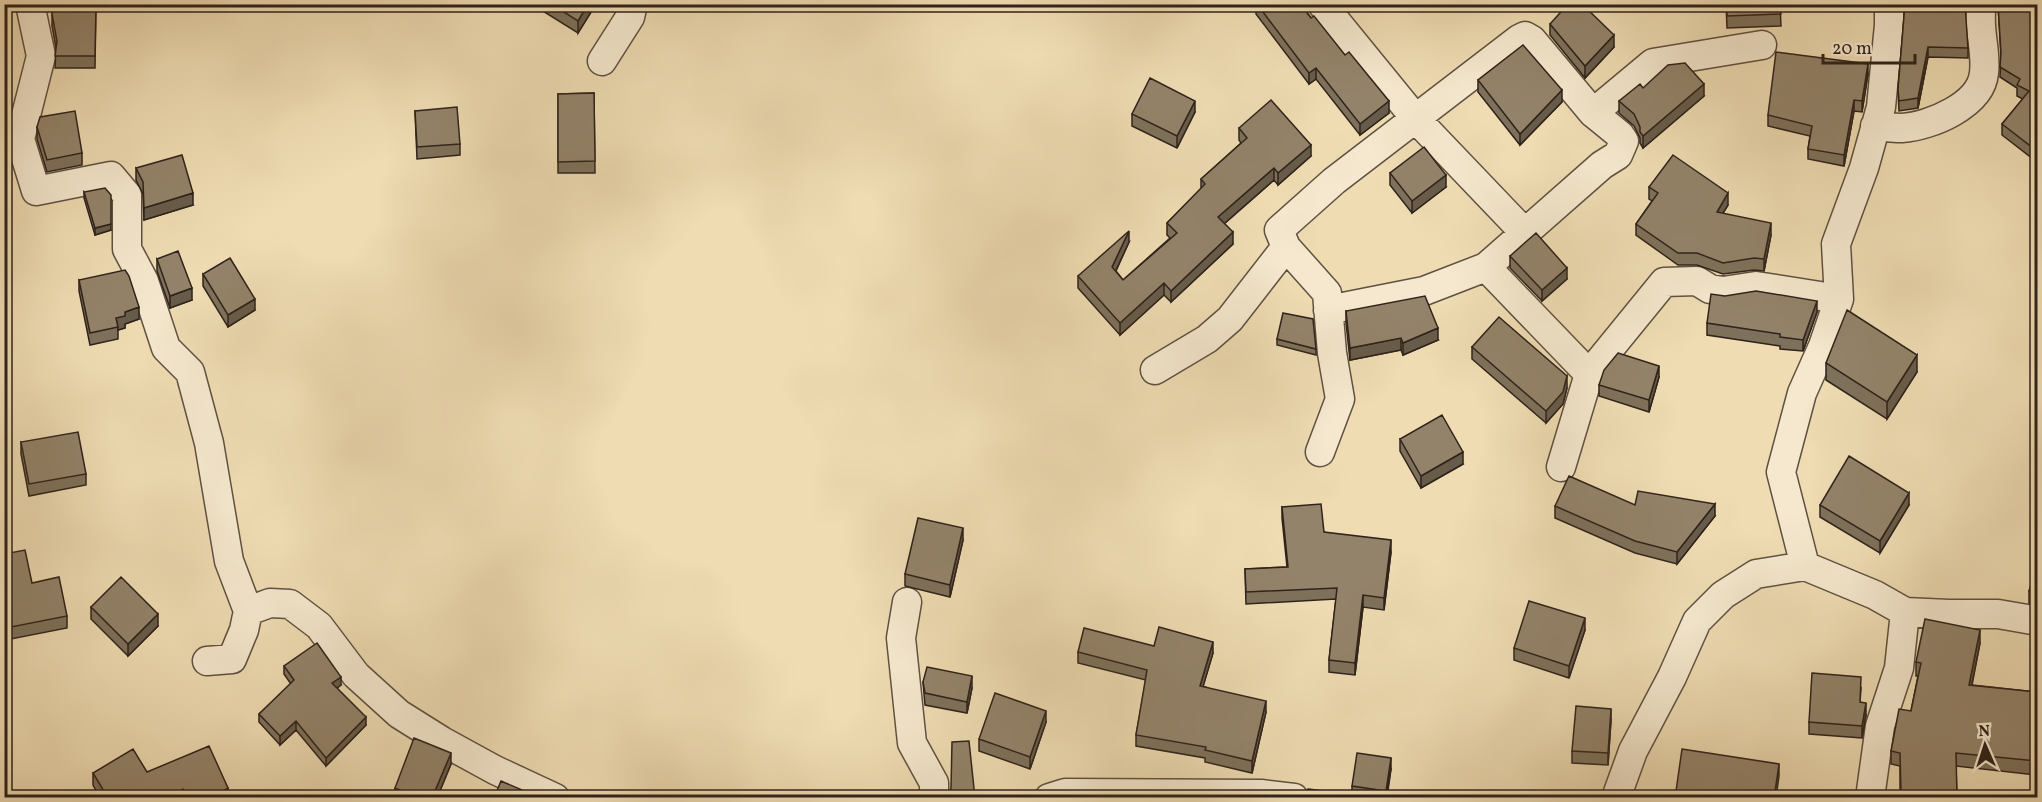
<svg xmlns="http://www.w3.org/2000/svg" width="2042" height="802" font-family="Vollkorn,serif">
  <rect width="100%" height="100%" fill="#efdcb3"/>
  <filter id="stains"><feTurbulence type="fractalNoise" baseFrequency=".00333" numOctaves="4"/><feColorMatrix values="0 0 0 0 .2 0 0 0 0 .09 0 0 0 0 .02 0 0 0 .5 -.17"/></filter>
  <radialGradient id="worn" r=".72"><stop offset=".6" stop-color="#630" stop-opacity="0"/><stop offset="1" stop-color="#630" stop-opacity=".3"/></radialGradient>
  <g fill="none" stroke-linecap="round" stroke-linejoin="round">
    <!-- street casing -->
    <g stroke="#5f5141" stroke-width="31">
      <path id="street" d="M30 4 41 56 20 139 36 191 111 176 127 195V249L144 281 166 348 190 372 209 443 229 561 248 611 244 630 232 659 207 661
        M1322 4 1415 118 1524 232
        M602 61 630 17 633 4
        M1593 113 1653 63 1762 45
        M1875 126C1884 127 1893 128 1902 128 1931 126 1981 105 1984 73 1987 50 1977 28 1982 4
        M1486 267 1589 374
        M1155 370 1207 339 1230 319 1286 247
        M1320 452 1340 399 1332 353 1327 293 1286 247 1279 230 1334 181 1519 39 1525 36 1532 40 1593 113 1620 135 1624 141 1618 155 1602 165 1486 267 1424 291 1328 310
        M1561 467 1589 374 1664 282 1697 281 1710 289 1723 291 1756 286 1839 299
        M1805 566 1875 595 1905 612 1949 614H1998L2038 621
        M907 602 901 638 912 743 934 783V798
        M248 611 270 603 290 604 319 626 356 675 399 714 442 741 495 770 555 798
        M1049 798 1065 793 1261 794 1294 798
        M1616 798 1633 751 1672 677 1697 621 1723 595 1756 574 1805 566 1781 472 1802 393 1823 346 1839 299 1836 244 1864 168 1881 107 1889 25V4
        M1870 798 1880 726 1899 668 1905 612"/>
    </g>
    <!-- street -->
    <use href="#street" stroke="#f5e8ce" stroke-width="28"/>
  </g>
  <!-- wall -->
  <path fill="#7e715b" stroke="#2f231b" stroke-width="1.5" d="M52 4H96L95 68H55L56 48 52 26Z
    M105 4H167V8L105 9Z
    M537 4H596L578 33 538 8Z
    M1256 4H1300L1389 113 1360 135 1316 79 1309 84 1256 14Z
    M1726 4H1780L1781 26 1727 28Z
    M1905 4 1968 48V58L1928 57 1918 108 1899 111 1898 89Z
    M1998 4H2037V162L2002 135V124L2023 99 2017 96V88L2000 77 2001 57Z
    M1550 24 1614 47 1585 78 1550 35Z
    M1868 74 1862 112 1854 111 1844 166 1808 159V149L1810 136 1768 126V115Z
    M1478 80 1562 102 1520 145 1478 92Z
    M1643 88 1704 96 1643 148 1640 143V138L1634 126 1619 113V101Z
    M594 93 595 173H558V94Z
    M415 111 460 144V155L417 159Z
    M1195 112 1177 148 1132 126V114Z
    M37 127 82 153V165L47 172 37 139Z
    M1239 128 1311 156 1278 185 1274 180 1224 224 1233 244 1171 302 1164 295 1120 335 1078 288V276L1129 242 1116 271 1123 280 1170 238 1167 235V223L1201 189V179L1241 143 1239 140Z
    M136 168 193 205 144 220 143 194 136 180Z
    M1390 173 1446 187 1412 213 1390 185Z
    M1649 187 1728 205 1723 213 1771 235 1764 271 1754 270 1723 274 1697 265H1678L1636 235V224L1652 201 1649 199Z
    M84 192 111 230 95 235 84 198Z
    M2031 230 2037 233V250L2031 247Z
    M1510 256 1567 279 1542 301 1510 268Z
    M157 259 192 300 170 308 157 271Z
    M203 274 255 310 228 327 203 286Z
    M79 280 139 319 125 324V328L118 330V339L90 345 79 291Z
    M1346 311 1438 340 1403 355 1401 350 1350 360 1346 323Z
    M1817 312 1803 351 1780 349V346L1707 335V323Z
    M1277 339 1316 349V355L1277 345Z
    M1472 347 1567 388 1563 404 1546 423 1472 359Z
    M1826 363 1917 372 1887 419 1826 380Z
    M1659 377 1649 412 1599 396V385Z
    M1400 439 1463 464 1421 488 1400 451Z
    M21 442 86 474V485L29 496 21 454Z
    M1820 505H1909L1880 553 1820 517Z
    M1555 506 1715 516 1677 564 1635 553 1555 518Z
    M1282 507 1324 532 1391 552 1384 610 1363 607 1355 675 1329 672V660L1336 599 1246 604 1245 569 1287 567 1282 518Z
    M963 540 950 597 905 586V574Z
    M4 554 32 583 67 616V628L6 640 4 634Z
    M2037 566V604L2029 603V591Z
    M91 607 158 626 128 656 91 619Z
    M1585 630 1569 678 1514 660V648Z
    M1980 643 1972 685 2037 692V775L1956 766 1957 798H1900V766L1891 764V751L1911 711 1918 676H1916V662Z
    M1154 646 1213 653 1203 686 1266 712 1252 773 1205 762V758L1136 746V735L1146 680 1078 663V652Z
    M284 666 341 685 337 688 366 725 326 766 296 730 280 745 259 722V714L291 684 284 674Z
    M923 682 972 688 967 713 925 705Z
    M1861 688 1860 702 1866 715 1862 738 1809 734V722Z
    M1611 720 1608 765 1572 763V751Z
    M1046 722 1030 769 979 751V739Z
    M451 764 437 798H395V788Z
    M1391 769 1387 798 1352 797V786Z
    M93 773 228 798H100L93 785Z"/>
  <!-- shaded-wall -->
  <path fill="#675c4a" stroke="#2f231b" stroke-width="1.5" d="M588 4H596L578 33V21Z
    M1614 35V47L1585 78V66Z
    M1928 47V57L1918 108V98Z
    M1868 64V74L1862 112V101Z
    M1316 68V79L1309 84V73Z
    M1704 84V96L1643 148V136Z
    M1562 90V102L1520 145V134Z
    M1854 100V111L1844 166V155Z
    M1195 101V112L1177 148V136Z
    M1389 101V113L1360 135V124Z
    M1311 145V156L1278 185V173Z
    M1274 168V180L1218 229V217Z
    M1446 175V187L1412 213V201Z
    M193 193V205L144 220V208Z
    M1728 193V205L1717 223V212Z
    M1771 223V235L1764 271V259Z
    M111 224V230L95 235V228Z
    M1129 231V242L1112 279V267Z
    M1233 232V244L1171 302V291Z
    M1567 268V279L1542 301V290Z
    M1164 283V295L1120 335V323Z
    M192 288V300L170 308V296Z
    M255 299V310L228 327V315Z
    M1817 301V312L1803 351V340Z
    M139 307V319L125 324V328L118 330 116 318 125 312Z
    M1438 328V340L1403 355V343Z
    M1401 338V350L1350 360V348Z
    M1917 355V372L1887 419V402Z
    M1659 366V377L1649 412V400Z
    M1567 376V388L1563 404 1546 423V411Z
    M1463 452V464L1421 488V476Z
    M1909 493V505L1880 553V541Z
    M1715 504V516L1677 564V552Z
    M963 528V540L950 597V585Z
    M1391 540V552L1384 610V598Z
    M1363 595V607L1355 675V663Z
    M158 614V626L128 656V644Z
    M1585 618V630L1569 678V666Z
    M1980 630V643L1969 698V685Z
    M1213 642V653L1200 697V686Z
    M972 676V688L967 713V702Z
    M341 677V685L332 692V683Z
    M1266 701V712L1252 773V761Z
    M1866 703V715L1862 738V726Z
    M1611 709V720L1608 765V753Z
    M1046 711V722L1030 769V757Z
    M366 717V725L326 766V758Z
    M296 721V730L280 745V736Z
    M451 753V764L437 798H432Z
    M1391 758V769L1386 798V791Z
    M1779 764V776L1776 798H1774Z
    M228 788V798H212Z
    M183 789V798H169Z"/>
  <!-- building -->
  <path fill="#93836a" stroke="#2f231b" stroke-width="1.5" d="M52 4H96L95 56H55L57 41 52 14Z
    M551 4H588L578 21Z
    M1257 4H1300L1311 18 1314 16 1345 55 1349 52 1389 101 1360 124 1316 68 1309 73Z
    M1568 4H1582L1614 35 1585 66 1550 24Z
    M1727 4H1780L1781 14 1727 16Z
    M1905 4H1965L1968 48 1928 47 1918 98 1899 101 1898 89Z
    M1998 4H2037V151L2002 124 2029 91 2017 85 2020 79 2000 67 2001 53Z
    M1523 45 1562 90 1520 134 1478 80Z
    M1776 52 1868 64 1862 101 1854 100 1844 155 1808 149 1812 126 1768 115Z
    M1685 63 1704 84 1643 136 1640 132V127L1634 114 1619 101 1640 84 1643 88 1668 65Z
    M1150 78 1195 101 1177 136 1132 114Z
    M594 93 595 161 558 162V94Z
    M1271 100 1311 145 1278 173 1274 168 1218 217 1233 232 1171 291 1164 283 1120 323 1078 276 1129 231 1112 267 1123 280 1177 233 1167 223 1205 184 1201 179 1247 138 1239 128Z
    M457 107 460 144 417 147 415 111Z
    M75 111 82 153 47 160 37 127 40 117Z
    M1424 147 1446 175 1412 201 1390 173Z
    M182 155 193 193 144 208 143 182 136 168Z
    M1673 155 1728 193 1717 212 1771 223 1764 259 1754 258 1723 263 1697 253H1678L1636 224 1658 193 1649 187Z
    M105 188 111 195V224L95 228 84 192Z
    M2037 217V233L2031 230Z
    M1536 233 1567 268 1542 290 1510 256Z
    M178 251 192 288 170 296 157 259Z
    M230 258 255 299 228 315 203 274Z
    M125 270 129 276 139 307 125 312V316L116 318 118 327 90 333 79 280Z
    M1756 291 1817 301 1803 340 1780 337V334L1707 323 1711 294 1725 296Z
    M1425 296 1438 328 1403 343 1401 338 1350 348 1346 311Z
    M1847 310 1917 355 1887 402 1826 363Z
    M1283 313 1313 319 1316 349 1277 339Z
    M1499 317 1567 376 1563 392 1546 411 1472 347Z
    M1618 353 1659 366 1649 400 1599 385 1604 370Z
    M1442 415 1463 452 1421 476 1400 439Z
    M78 432 86 474 29 484 21 442Z
    M1849 456 1909 493 1880 541 1820 505Z
    M1569 476 1635 505 1638 491 1715 504 1677 552 1635 541 1555 506Z
    M1321 504 1324 532 1391 540 1384 598 1363 595 1355 663 1329 660 1337 588 1246 592 1245 569 1288 567 1282 507Z
    M918 518 963 528 950 585 905 574Z
    M25 550 32 583 59 577 67 616 6 628 4 622V554Z
    M2037 566V592L2029 591Z
    M121 577 158 614 128 644 91 607Z
    M1529 601 1585 618 1569 666 1514 648Z
    M1925 619 1980 630 1969 685 2037 692V761L1956 753 1957 798H1911V791L1901 792 1900 753 1891 751 1899 709 1911 711 1921 663 1916 662Z
    M1159 627 1213 642 1200 686 1266 701 1252 761 1205 750 1206 747 1136 735 1147 670 1078 652 1084 628 1154 646Z
    M317 643 341 677 332 683 366 717 326 758 296 721 280 736 259 714 294 680 284 666Z
    M927 667 972 676 967 702 925 693 923 682Z
    M1812 673 1861 677 1860 702 1866 703 1862 726 1809 722Z
    M995 693 1046 711 1030 757 979 739Z
    M1576 706 1611 709 1608 753 1572 751Z
    M414 738 451 753 432 798H419L395 788Z
    M969 741 975 798H947L949 796 951 788 952 742Z
    M209 746 228 788 212 798H187L183 789 169 798H108L93 773 133 749 147 772Z
    M1682 749 1779 764 1774 798H1675Z
    M1357 753 1391 758 1386 791 1352 786Z
    M501 781 536 796V798H494Z
    M1308 789 1348 794 1347 798H1282V796L1300 797Z"/>
  <!-- margin -->
  <rect width="2042" height="802" fill="none" stroke="#efdcb3" stroke-width="24"/>
  <rect x="6" y="6" width="2030" height="790" fill="none" stroke="#2f231b" stroke-width="3"/>
  <rect x="12" y="12" width="2018" height="778" fill="none" stroke="#2f231b" stroke-width="1.5"/>
  <!-- north arrow -->
  <g transform="translate(1985 745) rotate(357)" stroke="#f5e8ce" stroke-width="4.5" paint-order="stroke">
  <path d="M0-4.5L10 22L0 15L-10 22Z" fill="#2f231b"/>
  <text y="-9" font-size="16" font-weight="bold" text-anchor="middle" fill="#2f231b">N</text>
  </g>
  <!-- scale -->
  <path d="M1823 54v9h92v-9" fill="none" stroke="#2f231b" stroke-width="3"/>
  <text x="1832" y="54" font-size="18" fill="#2f231b" stroke="#f5e8ce" stroke-width="4.5" paint-order="stroke">20 m</text>
  <rect width="100%" height="100%" filter="url(#stains)"/>
  <rect width="100%" height="100%" fill="url(#worn)"/>
</svg>
